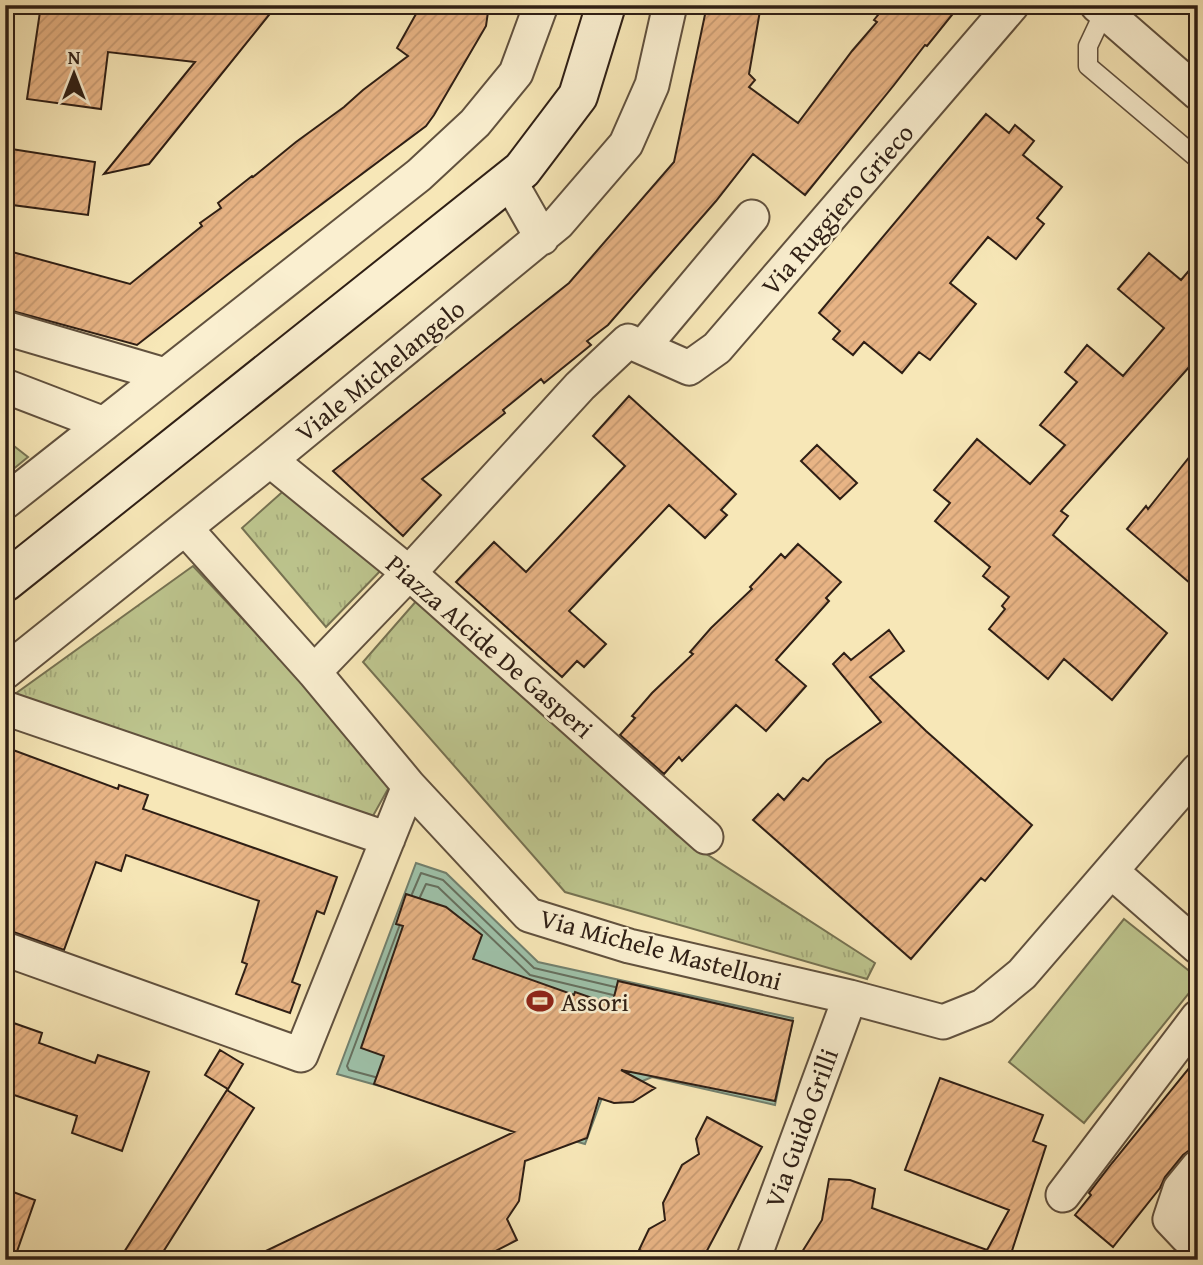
<svg xmlns="http://www.w3.org/2000/svg" width="1203" height="1265" font-family="'Gentium Book Plus',serif">
  <defs>
    <pattern id="park-tufts" width="24" height="20" patternUnits="userSpaceOnUse" patternTransform="scale(1.75)"><rect width="24" height="20" fill="#bdc58e"/><path d="M3 7l-1-3M5 7V3M7 7l1-3M15 17l-1-3M17 17v-4M19 17l1-3" fill="none" stroke="#a3a97a"/></pattern>
    <pattern id="building-hatch" width="6" height="6" patternUnits="userSpaceOnUse" patternTransform="scale(1.75)"><rect width="6" height="6" fill="#e8b485"/><path d="M-1 1l2-2M0 6l6-6M5 7l2-2" fill="none" stroke="#c79a72"/></pattern>
  </defs>
  <rect width="100%" height="100%" fill="#f7e7b7"/>
  <filter id="stains"><feTurbulence type="fractalNoise" baseFrequency=".00286" numOctaves="4"/><feColorMatrix values="0 0 0 0 .2 0 0 0 0 .09 0 0 0 0 .02 0 0 0 .5 -.17"/></filter>
  <radialGradient id="worn" r=".72"><stop offset=".6" stop-color="#630" stop-opacity="0"/><stop offset="1" stop-color="#630" stop-opacity=".3"/></radialGradient>
  <!-- grass -->
  <path fill="#bdc58e" stroke="#767252" stroke-width="2" d="M1124 919 1198 978V982L1084 1123 1009 1062Z"/>
  <!-- park -->
  <path fill="url(#park-tufts)" stroke="#767252" stroke-width="2" d="M5 439 28 457 5 476Z
    M289 486 385 566 326 627 242 528Z
    M193 566 393 780 369 823 15 694Z
    M418 599 677 835 875 963 867 979 565 892 363 662Z"/>
  <!-- water -->
  <path fill="#9ec1a9" stroke="#72806e" stroke-width="2" d="M416 863 446 873 538 962 793 1018 775 1105 652 1077 602 1098 585 1144 337 1074Z"/>
  <g fill="none" stroke-linecap="round" stroke-linejoin="round">
    <!-- shore -->
    <path stroke="#66705f" stroke-width="2" d="M412 894 421 873 443 880 534 968 615 987
      M420 897 426 884 438 887 530 975 613 995
      M375 1077 349 1070 347 1066 399 927"/>
  </g>
  <!-- building -->
  <path fill="url(#building-hatch)" stroke="#2f1f15" stroke-width="2" d="M41 5H277L149 164 104 174 195 62 108 52 101 109 27 99Z
    M421 5H489L486 26 434 115 426 126 235 269 137 345 5 309V250L130 284 202 226 200 223 221 208 218 203 252 176 253 177 296 142 344 107 363 90 408 56 397 48Z
    M707 5H761L749 74 755 80 749 87 798 123 852 51 877 22 874 20 886 5H960L927 46 925 45 894 85 805 195 753 154 716 201 608 325 587 341 591 345 544 383 541 379 503 410 505 413 422 479 441 495 403 536 333 471 569 283 674 162Z
    M986 114 1009 133 1015 125 1034 141 1023 155 1062 187 1037 218 1044 224 1016 259 988 237 950 283 976 304 930 360 919 352 902 373 864 342 853 355 833 339 840 331 819 313Z
    M5 148 95 162 88 215 5 204Z
    M1149 253 1181 280 1198 260V357L1061 511 1068 516 1053 535 1167 633 1112 700 1064 659 1048 679 989 629 1005 609 1002 606 1009 597 983 576 990 567 935 521 950 503 934 490 977 439 1030 484 1065 445 1040 425 1077 382 1065 372 1087 345 1123 376 1164 328 1118 289Z
    M629 396 736 494 721 510 727 515 705 538 669 505 569 611 606 644 584 667 577 661 562 677 456 582 494 542 526 572 600 493 625 466 593 436Z
    M817 445 857 483 840 499 801 461Z
    M1198 446V590L1127 529 1146 506 1148 509Z
    M798 544 841 582 826 598 829 601 776 660 806 686 766 731 736 705 682 761 679 757 664 774 620 735 635 718 632 716 652 693 693 654 690 652 711 628 752 589 750 587 781 554 785 558Z
    M889 630 904 651 870 677 926 731 1032 825 985 881 981 878 911 959 753 820 778 794 784 800 803 778 808 781 827 760 881 722 833 664 844 653 851 660Z
    M5 747 118 789 119 785 148 795 143 809 337 877 324 914 317 911 292 982 300 985 290 1013 236 994 247 964 242 962 259 901 126 855 121 871 96 862 64 950 5 929Z
    M406 894 446 907 482 935 473 959 574 995 575 992 612 1005 618 981 793 1021 775 1101 621 1070 655 1088 633 1102 614 1103 599 1098 587 1138 525 1161 519 1201 507 1219 517 1240 478 1260H247L514 1132 374 1084 384 1056 361 1048 403 926 396 924Z
    M5 1020 42 1033 39 1043 95 1063 98 1055 149 1072 122 1151 72 1133 77 1116 5 1092Z
    M220 1050 243 1064 228 1089 205 1075Z
    M1198 1057V1141L1191 1149 1183 1155 1165 1177 1160 1188 1113 1247 1075 1215 1091 1195 1089 1193 1112 1163Z
    M940 1078 1043 1115 1033 1141 1046 1146 1009 1260H797L822 1220 829 1179 850 1180 875 1189 872 1208 987 1250 1009 1210 905 1170Z
    M227 1090 254 1108 158 1260H119Z
    M707 1117 762 1147 702 1260H648L649 1254 639 1250 649 1229 665 1220 663 1203 682 1165 699 1154 696 1139Z
    M5 1189 35 1200 14 1260H5Z"/>
  <g fill="none" stroke-linecap="round" stroke-linejoin="round">
    <!-- lane casing -->
    <g stroke="#61513e" stroke-width="21">
      <path id="lane" d="M1104 12 1088 46V66L1198 159"/>
    </g>
    <!-- street casing -->
    <g stroke="#61513e" stroke-width="37">
      <path id="street" d="M1097 5 1198 93
        M509 180 542 238
        M5 328 165 375
        M643 347 752 217
        M5 386 104 424
        M270 460 409 573 706 837
        M5 502 419 175 475 123 516 73 541 5
        M185 528 314 672 409 786 529 915 629 946 850 997 943 1022 983 1006 1022 974 1198 770
        M5 672 270 460 558 223 626 144 652 85 670 5
        M314 672 409 573 580 386 628 341 689 368 717 348 1012 5
        M5 708 388 839
        M1111 871 1198 947
        M5 949 301 1055 409 786
        M1198 1167 1180 1189 1170 1219 1187 1237 1198 1245
        M1063 1195 1198 1017
        M753 1260 850 997"/>
    </g>
    <!-- secondary casing -->
    <g stroke="#2f1f15" stroke-width="42">
      <path id="secondary" d="M5 582 522 170 578 96 606 5"/>
    </g>
    <!-- lane -->
    <use href="#lane" stroke="#faefd0" stroke-width="18"/>
    <!-- street -->
    <use href="#street" stroke="#faefd0" stroke-width="33"/>
    <!-- secondary -->
    <use href="#secondary" stroke="#faefd0" stroke-width="38"/>
  </g>
  <!-- icons -->
  <defs>
    <g id="stadium-bare" transform="scale(2.1)"><path d="M0-5a6.5 5 0 1 0 0 10a6.5 5 0 1 0 0-10ZM-3.5-1.8h7v3.6h-7Z" fill="#8f2418" stroke="#faefd0" stroke-width="2.5" paint-order="stroke"/></g>
  </defs>
  <g fill-rule="evenodd">
    <use href="#stadium-bare" x="540" y="1001"/>
  </g>
  <g text-anchor="middle" dominant-baseline="central" stroke-width="5" stroke-linejoin="round" paint-order="stroke">
    <!-- street labels -->
    <g font-size="26" fill="#2f1f15" stroke="#faefd0">
      <text transform="translate(837 209) rotate(-49)">Via Ruggiero Grieco</text>
      <text transform="translate(380 370) rotate(-39)">Viale Michelangelo</text>
      <text transform="translate(490 646) rotate(41)">Piazza Alcide De Gasperi</text>
      <text transform="translate(661 949) rotate(15)">Via Michele Mastelloni</text>
      <text transform="translate(801 1128) rotate(-70)">Via Guido Grilli</text>
    </g>
    <!-- poi labels -->
    <g font-size="26" fill="#2f1f15" stroke="#faefd0" text-anchor="start">
      <text x="561" y="1001">Assori</text>
    </g>
  </g>
  <!-- margin -->
  <rect width="1203" height="1265" fill="none" stroke="#f7e7b7" stroke-width="28"/>
  <rect x="7" y="7" width="1189" height="1251" fill="none" stroke="#2f1f15" stroke-width="3.5"/>
  <rect x="14" y="14" width="1175" height="1237" fill="none" stroke="#2f1f15" stroke-width="2"/>
  <!-- north arrow -->
  <g transform="translate(74 74)" stroke="#faefd0" stroke-width="5" paint-order="stroke">
  <path d="M0-5L12 26L0 18L-12 26Z" fill="#2f1f15"/>
  <text y="-10" font-size="19" font-weight="bold" text-anchor="middle" fill="#2f1f15">N</text>
  </g>
  <rect width="100%" height="100%" filter="url(#stains)"/>
  <rect width="100%" height="100%" fill="url(#worn)"/>
</svg>
